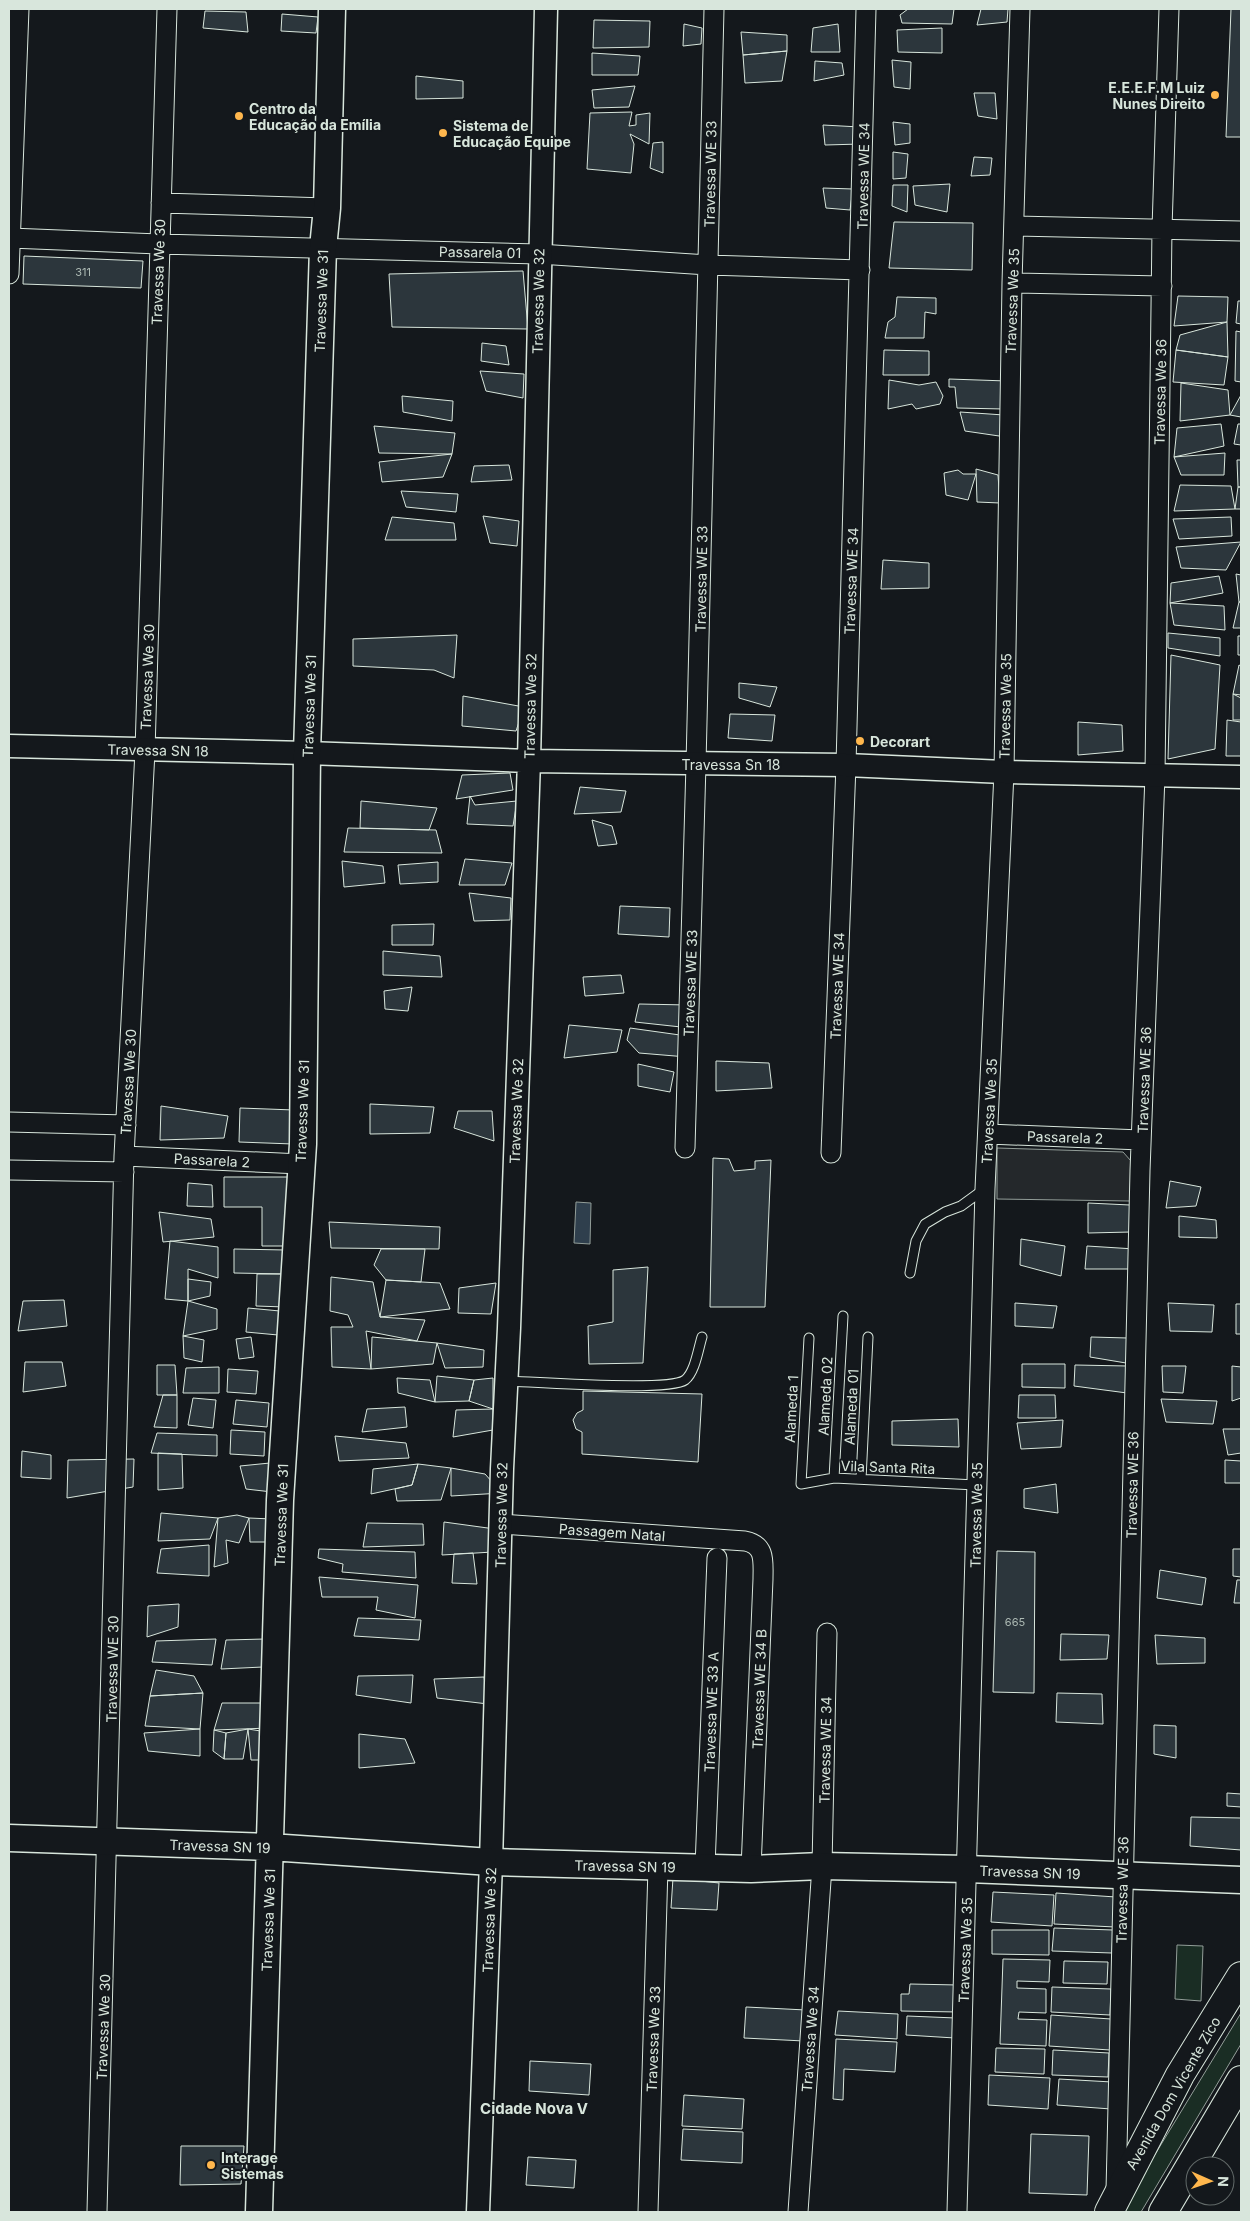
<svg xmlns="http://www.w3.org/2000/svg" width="1250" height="2221" font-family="Inter,sans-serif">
  <rect width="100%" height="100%" fill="#14181c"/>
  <!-- green -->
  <path fill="#1a2d24" stroke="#939e99" d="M1177 1945 1203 1946 1201 2001 1175 1999Z
    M1241 2013V2044L1141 2212H1120Z"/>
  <!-- parking -->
  <path fill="#24282b" stroke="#939e99" d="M997 1148 1123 1152 1131 1161 1130 1201 997 1199Z"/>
  <!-- water -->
  <path fill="#2f3f4d" stroke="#939e99" d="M576 1202 591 1203 590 1244 574 1243Z"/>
  <!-- building -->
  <path fill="#2c363c" stroke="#d8e6dc" d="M908 9H954L952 24 902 23 900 15Z
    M981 9H1008L1007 22 977 25Z
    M1231 9H1241V137H1226Z
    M205 11 246 12 248 32 203 28Z
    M282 14 318 17 316 33 281 31Z
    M594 20 650 21 649 47 593 48Z
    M684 24 702 28 701 44 683 46Z
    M838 24 840 52H811L813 28Z
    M942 28V53L898 52 897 30Z
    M741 32 787 35V51L743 55Z
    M787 51 782 81 745 83 743 55Z
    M592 53 640 56 638 75H592Z
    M892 60 911 62 910 89 894 87Z
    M815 61 842 63 844 75 814 81Z
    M416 76 463 81V98L416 99Z
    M635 86 629 107 594 108 592 90Z
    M974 93H995L997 119 978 116Z
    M632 112 629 126 636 125V115L650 113 649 144 630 134 634 144 631 173 587 169 590 113Z
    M893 122 910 124V143L895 145Z
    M823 125 860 127 861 144 825 145Z
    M663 142V173L650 168 653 143Z
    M893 152 908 154 906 178 893 179Z
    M974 157 992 158 990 175 971 176Z
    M950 184 947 212 915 205 913 186Z
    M893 185H908L907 212 892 206Z
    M823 188 853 189 850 210 826 208Z
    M894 222 973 223 972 270 889 268Z
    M24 256 143 261 141 288 23 284Z
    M523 271 528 329 392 327 389 274Z
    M1178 296 1228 297 1227 322 1174 326Z
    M897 297 936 298V314L925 312 924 338H885L888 322 895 317Z
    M1238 301H1241V324L1236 323Z
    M1227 322 1228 357 1176 350 1180 335Z
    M1236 331 1241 332V382L1235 381Z
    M482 343 506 346 509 365 481 361Z
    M884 350 929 351V375H883Z
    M1176 350 1228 357 1224 385 1173 382Z
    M480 371 524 374 523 398 486 391Z
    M949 379 1007 381 1004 409 957 408 955 387H949Z
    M889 380 919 385 936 382 943 396 940 404 916 409 912 404 888 409Z
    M1181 383 1228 390 1230 415 1180 421Z
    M1241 395V417L1230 415Z
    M402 396 453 401 452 421 403 412Z
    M960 412 1004 415 1006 437 965 431Z
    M1221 424 1224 446 1174 457 1177 428Z
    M1238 424H1241V445L1234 444Z
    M374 426 455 433 452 454 379 453Z
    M1225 453 1224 475H1181L1174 457Z
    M452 454 443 477 382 482 379 462Z
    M1237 460H1241V487H1238Z
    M509 465 512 480 471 482 474 466Z
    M976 469 998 475 1000 503 977 502Z
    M958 470 963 474H976L968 500 946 495 944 473Z
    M1180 485 1231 486 1235 509 1174 511Z
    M1238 487H1241V509H1235Z
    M401 491 458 494 456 512 406 507Z
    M483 516 519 521 517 546 490 543Z
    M392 517 454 523 456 540H385Z
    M1231 517 1232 536 1179 539 1173 519Z
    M1241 542 1226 570 1181 568 1176 547Z
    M883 560 929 563V588L881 589Z
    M1236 574 1241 575V602H1239Z
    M1219 576 1223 593 1170 603 1171 583Z
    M1239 602H1241V628H1233Z
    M1170 603 1224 606 1225 630 1174 625Z
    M1168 633 1220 638V656L1168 648Z
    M457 635 454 678 434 670 353 666V639Z
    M1238 636H1241V655H1238Z
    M1171 655 1220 665 1215 749 1168 759Z
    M1239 665 1241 666V695L1233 694Z
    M739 683 777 687 770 707 739 698Z
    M1233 694 1241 698V720H1233Z
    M463 696 524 707 516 731 462 726Z
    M730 714 775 715 772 741 728 738Z
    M1227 720 1241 722V756H1226Z
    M1078 722 1122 725 1123 751 1078 755Z
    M510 773 513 790 456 799 462 775Z
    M580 787 626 791 621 812 574 814Z
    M470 796 475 805 517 801 513 826 467 824Z
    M361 801 437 808 429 830 360 828Z
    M592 820 612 826 617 844 598 846Z
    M348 828 436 830 442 853 344 852Z
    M465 859 512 863 505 885H459Z
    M342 861 383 866 385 883 344 887Z
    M438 862V882L400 884 398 865Z
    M469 893 511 898 510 920 474 921Z
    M620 906 670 908 669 937 618 934Z
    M434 924 433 945H392V925Z
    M383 951 440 956 442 977 383 975Z
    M621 975 624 993 585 996 583 977Z
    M412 987 408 1011 385 1009 384 991Z
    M639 1004 688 1005 681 1027 635 1022Z
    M569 1025 622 1030 617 1052 564 1058Z
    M630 1028 687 1036V1057L639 1053 627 1040Z
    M716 1061 769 1063 772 1088 716 1091Z
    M638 1064 674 1072 670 1092 638 1086Z
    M370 1104 434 1107 430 1133 370 1134Z
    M161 1106 228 1116 224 1138 160 1140Z
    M240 1108 294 1110 293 1144 239 1142Z
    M458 1111H492L494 1141 454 1128Z
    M713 1158 729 1159 734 1171 755 1169V1161L771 1160 765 1307H710Z
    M224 1177H288V1246H262V1207H224Z
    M1170 1181 1201 1187 1196 1206 1166 1208Z
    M188 1183 212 1185 213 1207 187 1206Z
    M1088 1203 1130 1205 1131 1232 1088 1233Z
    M159 1212 211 1219 214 1237 163 1242Z
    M1179 1216 1216 1220 1217 1238 1179 1237Z
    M329 1222 440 1227 439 1249 331 1248Z
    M1021 1239 1065 1246 1061 1276 1020 1265Z
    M170 1241 218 1247V1278L188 1269V1301L165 1299Z
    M1087 1246 1135 1249 1133 1269H1085Z
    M234 1249 286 1250V1274L234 1273Z
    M381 1249H425L421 1282 386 1280 374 1265Z
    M648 1267 643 1363 589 1364 588 1326 613 1322V1270Z
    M257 1274H286L285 1307 256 1306Z
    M331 1277 373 1282 380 1317 425 1320 417 1341 366 1331 371 1369 332 1367 331 1327H353L348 1315 330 1311Z
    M188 1279 211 1282 210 1296 188 1301Z
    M386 1280 440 1283 450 1309 380 1317Z
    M496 1283 491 1314 458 1313 459 1288Z
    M64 1300 67 1326 18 1331 23 1301Z
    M188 1301 217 1309V1329L183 1336Z
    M1015 1303 1057 1306 1053 1328 1015 1326Z
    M1168 1303 1214 1305 1212 1332 1170 1331Z
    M1236 1304H1241V1334H1236Z
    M248 1308 280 1311 278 1335 246 1332Z
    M183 1336 204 1340 202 1362 184 1358Z
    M251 1337 254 1357 239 1359 236 1339Z
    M372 1337 437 1343 433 1364 371 1369Z
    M1091 1337 1128 1338 1126 1363 1090 1357Z
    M437 1343 484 1350 483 1367 445 1368Z
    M25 1362H62L66 1386 23 1392Z
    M1022 1364H1065V1388L1022 1387Z
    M157 1365H175L177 1395H157Z
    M1075 1365 1128 1366 1127 1393 1074 1386Z
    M1162 1366H1186L1183 1393 1163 1392Z
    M1232 1366 1241 1367V1398L1232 1401Z
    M219 1367V1393H183L186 1368Z
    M228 1369 258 1371 256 1394 227 1392Z
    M437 1376 474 1380 469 1401 435 1402Z
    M397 1378 430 1380 435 1402 398 1393Z
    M493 1378V1409L469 1401 474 1380Z
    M583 1391 702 1394 698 1462 582 1454V1432L576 1429 573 1420 577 1413 583 1410Z
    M163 1395H177V1428L154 1427Z
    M1019 1395H1055L1056 1418H1018Z
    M193 1398 216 1400 213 1428 188 1425Z
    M1161 1399 1217 1401 1213 1424 1166 1422Z
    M236 1400 269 1403 267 1427 233 1424Z
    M405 1407 407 1427 362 1432 367 1409Z
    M493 1409V1430L453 1437 456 1410Z
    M958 1419 959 1447 892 1445V1421Z
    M1063 1420 1061 1447 1021 1449 1017 1423Z
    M1223 1429H1241V1453L1228 1455Z
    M231 1430 265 1432 264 1456 230 1454Z
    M157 1433 217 1435V1456L151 1453Z
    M335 1436 406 1443 409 1458 339 1461Z
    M22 1451 51 1455V1479L21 1477Z
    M158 1453 182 1454 183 1488 158 1490Z
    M134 1459 133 1487 67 1498 68 1460Z
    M1225 1460 1241 1461V1483H1225Z
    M270 1463 272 1492 246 1489 240 1466Z
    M418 1464 412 1485 371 1494 373 1469Z
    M418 1464 451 1468 441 1500 397 1501 395 1489 412 1485Z
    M451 1468 485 1474 502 1493 451 1496Z
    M1056 1484 1058 1513 1024 1508V1489Z
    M161 1513 218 1518 210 1539 158 1541Z
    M237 1515 249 1518 239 1543 226 1540 228 1563 214 1567 218 1518Z
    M249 1518 272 1519 273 1542H250Z
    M444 1522 495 1529 493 1552 442 1555Z
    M367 1523 423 1524 424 1545 363 1547Z
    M209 1545V1576L157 1573 161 1549Z
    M319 1549 415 1552 416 1578 342 1572 343 1564 318 1558Z
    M1233 1549H1241V1577L1233 1576Z
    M997 1551 1035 1552 1034 1693 993 1692Z
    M473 1553 477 1584 452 1583 454 1554Z
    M1160 1570 1206 1578 1202 1605 1157 1598Z
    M319 1577 418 1585 415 1618 376 1610 378 1597H322Z
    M1237 1580H1241V1603H1234Z
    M179 1604 178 1627 147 1637 148 1606Z
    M358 1618 421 1620 419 1640 354 1636Z
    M1061 1634 1109 1635 1107 1659 1060 1660Z
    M1155 1635 1205 1638V1663L1157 1664Z
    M216 1639 212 1665 152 1662 156 1641Z
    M265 1639 263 1667 221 1669 226 1640Z
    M156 1670 194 1676 203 1693 150 1696Z
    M413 1675 411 1703 356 1695 358 1676Z
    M484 1677 488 1704 437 1698 434 1679Z
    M203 1693 200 1729 145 1726 150 1696Z
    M1057 1693 1102 1694 1103 1724 1056 1722Z
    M222 1703H265L270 1728 214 1730Z
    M1154 1725 1176 1726V1758L1154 1754Z
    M200 1729V1756L148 1751 144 1733Z
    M248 1729 243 1759H224L226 1733Z
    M248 1729 267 1732 261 1760H251Z
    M214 1730 226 1733 224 1759 213 1751Z
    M359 1734 405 1739 415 1763 359 1768Z
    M1227 1793 1241 1794V1807L1227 1806Z
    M1191 1817 1241 1818V1850L1190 1846Z
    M673 1878 719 1883 717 1910 671 1908Z
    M993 1892 1054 1895 1052 1926 991 1922Z
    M1056 1893 1116 1897 1115 1927 1054 1924Z
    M1054 1928 1113 1930 1112 1953 1052 1951Z
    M992 1930H1049V1955L992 1954Z
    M1003 1959 1050 1960 1049 1982 1017 1981V1988L1046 1989V2013L1019 2012 1018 2019 1047 2020 1046 2046 1000 2044Z
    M1064 1961 1108 1962 1107 1984 1063 1983Z
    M910 1984 958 1985V2012L901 2011V1994H909Z
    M1052 1987 1111 1989 1110 2015 1051 2012Z
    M746 2007 806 2010 804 2041 744 2038Z
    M838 2011 898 2014 897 2039 835 2035Z
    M1051 2015 1111 2019 1110 2050 1049 2046Z
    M907 2016 956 2018 955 2038 906 2035Z
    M836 2039 897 2042 895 2072 844 2069 843 2100 833 2099Z
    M996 2048 1045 2049 1044 2074 995 2072Z
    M1053 2050 1109 2053 1108 2077 1052 2075Z
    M530 2061 591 2064 589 2095 529 2091Z
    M989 2075 1050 2078 1048 2109 988 2105Z
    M1059 2079 1112 2082 1111 2109 1057 2105Z
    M684 2095 744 2099 742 2129 682 2126Z
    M683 2129 743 2132 742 2163 681 2160Z
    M1031 2134 1089 2136 1087 2195 1029 2193Z
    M181 2146H244L241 2184 180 2185Z
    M528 2157 576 2160 574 2188 526 2185Z"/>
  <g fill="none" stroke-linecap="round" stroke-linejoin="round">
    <!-- service casing -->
    <g stroke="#d8e6dc" stroke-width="11">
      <path id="service" d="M910 1273 916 1241 925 1224 945 1212 961 1206 983 1190
        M809 1338 801 1484 834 1478 976 1485
        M508 1381C535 1382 669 1392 685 1380 695 1372 698 1350 702 1337
        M834 1478 843 1316
        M861 1479 868 1337"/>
    </g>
    <!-- minor casing -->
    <g stroke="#d8e6dc" stroke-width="21">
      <path id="minor" d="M161 203 327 208
        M1014 226 1241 231
        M10 238 159 244 539 254 708 265 860 270
        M9 274 19 9
        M1012 283 1162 286
        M9 1122 126 1125
        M988 1134 1141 1140
        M685 1148 696 764 714 9
        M831 1153 846 765 866 9
        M124 1156 301 1164
        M9 1170 124 1172
        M502 1524 745 1541C766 1545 763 1562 763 1579L751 1869
        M705 1867 717 1558
        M1116 2191 1140 1171 1155 775 1162 229 1169 9
        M97 2212 124 1156 145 751 167 9
        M648 2212 658 1867
        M798 2212 822 1866 827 1633
        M957 2212 985 1189 1004 772 1012 283 1020 9"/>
    </g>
    <!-- tertiary casing -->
    <g stroke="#d8e6dc" stroke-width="25">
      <path id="tertiary" d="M9 746 307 753 529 761 846 765 1004 772 1241 777
        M478 2212 491 1862 502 1469 509 1328 529 761 546 9"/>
    </g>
    <!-- secondary casing -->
    <g stroke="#d8e6dc" stroke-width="29">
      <path id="secondary" d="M9 1838 270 1847 491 1862 751 1869 822 1866 967 1869 1241 1880
        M259 2212 280 1500 303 1144 307 753 323 248 327 208 332 9"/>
    </g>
    <!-- primary casing -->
    <g stroke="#d8e6dc" stroke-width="30">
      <path id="primary" d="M1109 2212 1180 2075 1241 1976
        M1163 2212 1241 2080"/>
    </g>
    <!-- service -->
    <use href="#service" stroke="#14181c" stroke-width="9"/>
    <!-- minor -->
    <use href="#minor" stroke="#14181c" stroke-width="19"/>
    <!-- tertiary -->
    <use href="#tertiary" stroke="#14181c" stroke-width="22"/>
    <!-- secondary -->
    <use href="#secondary" stroke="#14181c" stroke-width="26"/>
    <!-- primary -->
    <use href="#primary" stroke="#14181c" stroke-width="28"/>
  </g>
  <!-- markers -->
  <g fill="#ffb74d" stroke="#14181c" stroke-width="2">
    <circle cx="1215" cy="95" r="5"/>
    <circle cx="239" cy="116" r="5"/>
    <circle cx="443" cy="133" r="5"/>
    <circle cx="860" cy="741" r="5"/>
    <circle cx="211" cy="2165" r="5"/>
  </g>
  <g text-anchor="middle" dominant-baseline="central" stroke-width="4" stroke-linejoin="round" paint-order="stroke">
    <!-- number labels -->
    <g font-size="11" fill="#adbab4">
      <text x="83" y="272">311</text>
      <text x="1015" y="1622">665</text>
    </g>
    <!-- poi labels -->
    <g font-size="14" font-weight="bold" fill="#d8e6dc" stroke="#14181c" text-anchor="start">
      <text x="1205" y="87" text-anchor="end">E.E.E.F.M Luiz<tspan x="1205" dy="16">Nunes Direito</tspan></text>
      <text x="249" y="108">Centro da<tspan x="249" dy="16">Educação da Emília</tspan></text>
      <text x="453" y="125">Sistema de<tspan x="453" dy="16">Educação Equipe</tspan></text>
      <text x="870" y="741">Decorart</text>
      <text x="221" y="2157">Interage<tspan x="221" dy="16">Sistemas</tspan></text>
    </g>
    <!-- street labels -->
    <g font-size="14" fill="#d8e6dc" stroke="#14181c">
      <text transform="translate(710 174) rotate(-89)">Travessa WE 33</text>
      <text transform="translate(863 176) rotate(-89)">Travessa WE 34</text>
      <text transform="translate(480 252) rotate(1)">Passarela 01</text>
      <text transform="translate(158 272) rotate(-88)">Travessa We 30</text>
      <text transform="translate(321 301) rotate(-88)">Travessa We 31</text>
      <text transform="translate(538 301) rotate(-89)">Travessa We 32</text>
      <text transform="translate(1012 301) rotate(-88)">Travessa We 35</text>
      <text transform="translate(1160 392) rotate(-89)">Travessa We 36</text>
      <text transform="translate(701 579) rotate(-89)">Travessa WE 33</text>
      <text transform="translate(851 581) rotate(-88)">Travessa WE 34</text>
      <text transform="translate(147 677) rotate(-88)">Travessa We 30</text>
      <text transform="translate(309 706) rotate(-88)">Travessa We 31</text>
      <text transform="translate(530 706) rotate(-89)">Travessa We 32</text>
      <text transform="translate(1005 706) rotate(-89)">Travessa We 35</text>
      <text transform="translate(158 750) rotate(1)">Travessa SN 18</text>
      <text x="731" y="764">Travessa Sn 18</text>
      <text transform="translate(690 983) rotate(-88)">Travessa WE 33</text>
      <text transform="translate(837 986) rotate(-88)">Travessa WE 34</text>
      <text transform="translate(1144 1080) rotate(-88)">Travessa WE 36</text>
      <text transform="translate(128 1082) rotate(-87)">Travessa We 30</text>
      <text transform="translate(302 1111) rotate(-88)">Travessa We 31</text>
      <text transform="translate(516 1111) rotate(-88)">Travessa We 32</text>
      <text transform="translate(989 1111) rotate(-87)">Travessa We 35</text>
      <text transform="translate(1065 1137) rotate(2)">Passarela 2</text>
      <text transform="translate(212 1160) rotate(3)">Passarela 2</text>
      <text transform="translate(825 1396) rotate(-87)">Alameda 02</text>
      <text transform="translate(851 1407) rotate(-87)">Alameda 01</text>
      <text transform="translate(791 1409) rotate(-87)">Alameda 1</text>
      <text transform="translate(888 1467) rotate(2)">Vila Santa Rita</text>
      <text transform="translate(1132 1485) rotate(-89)">Travessa WE 36</text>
      <text transform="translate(281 1515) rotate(-88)">Travessa We 31</text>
      <text transform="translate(501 1515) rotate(-89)">Travessa We 32</text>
      <text transform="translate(976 1515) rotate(-89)">Travessa We 35</text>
      <text transform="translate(612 1532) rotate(4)">Passagem Natal</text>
      <text transform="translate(112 1669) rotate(-89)">Travessa WE 30</text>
      <text transform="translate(759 1689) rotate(-88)">Travessa WE 34 B</text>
      <text transform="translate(711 1712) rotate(-88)">Travessa WE 33 A</text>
      <text transform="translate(825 1750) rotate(-89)">Travessa WE 34</text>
      <text transform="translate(220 1846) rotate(2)">Travessa SN 19</text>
      <text transform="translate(625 1866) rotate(1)">Travessa SN 19</text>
      <text transform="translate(1030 1872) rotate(2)">Travessa SN 19</text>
      <text transform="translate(1122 1890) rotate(-89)">Travessa WE 36</text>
      <text transform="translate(268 1920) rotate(-88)">Travessa We 31</text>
      <text transform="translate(489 1920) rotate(-88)">Travessa We 32</text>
      <text transform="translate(965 1950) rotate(-88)">Travessa We 35</text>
      <text transform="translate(103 2027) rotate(-88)">Travessa We 30</text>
      <text transform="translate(653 2039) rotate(-88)">Travessa We 33</text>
      <text transform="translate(810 2039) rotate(-86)">Travessa We 34</text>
      <text transform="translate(1173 2093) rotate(-60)">Avenida Dom Vicente Zico</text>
    </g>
    <!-- neighbourhood labels -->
    <g font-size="15" font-weight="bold" fill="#d8e6dc" stroke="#14181c">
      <text x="534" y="2108">Cidade Nova V</text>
    </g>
  </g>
  <!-- border -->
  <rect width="1250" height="2221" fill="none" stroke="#d8e6dc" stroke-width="20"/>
  <!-- north arrow -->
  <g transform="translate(1210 2181) rotate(92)"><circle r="24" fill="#14181c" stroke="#626a69"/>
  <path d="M0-4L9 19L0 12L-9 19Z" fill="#ffb74d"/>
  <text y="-8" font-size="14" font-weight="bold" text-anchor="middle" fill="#d8e6dc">N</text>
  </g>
</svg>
